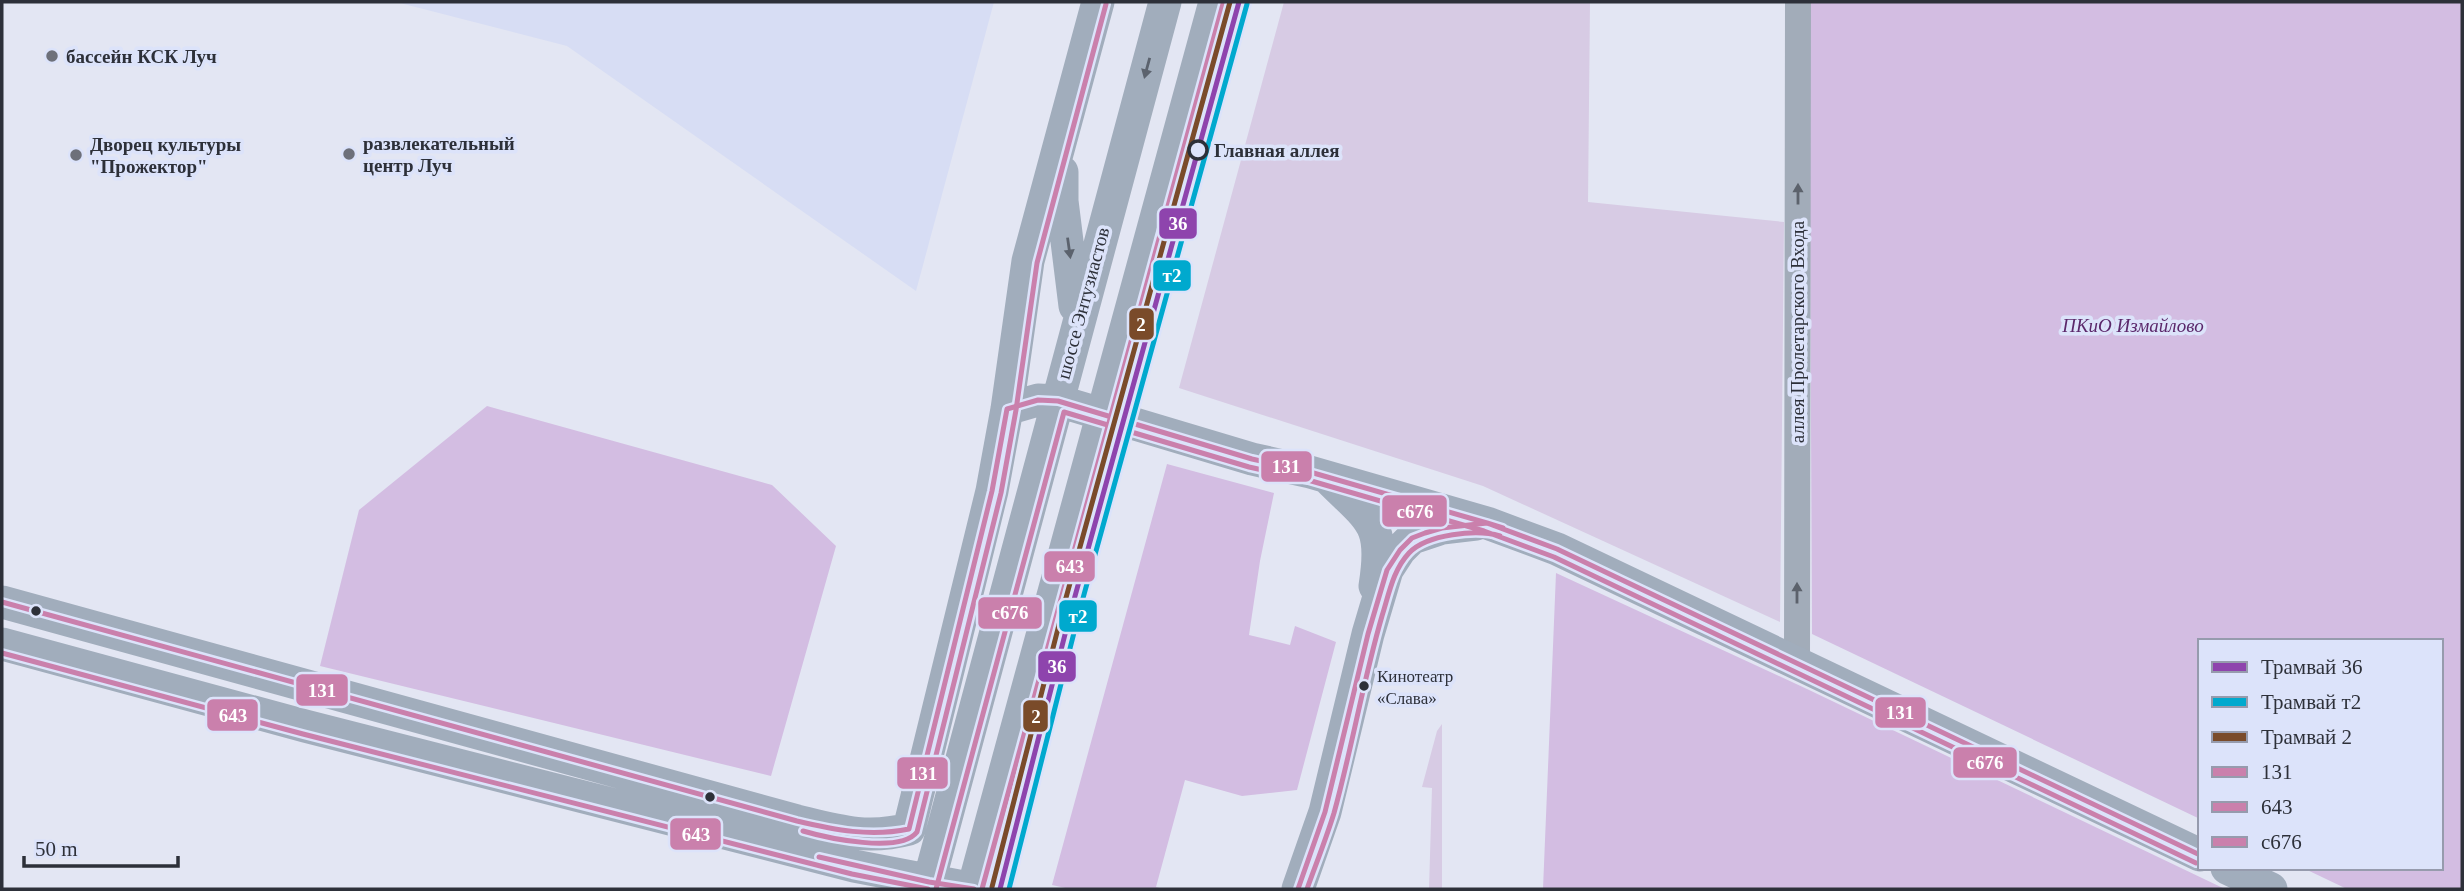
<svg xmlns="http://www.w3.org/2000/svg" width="2464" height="891" font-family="'Times New Roman',serif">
  <rect width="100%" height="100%" fill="#e3e6f3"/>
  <!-- built -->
  <path fill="#d7ddf4" d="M396 2H994L916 291 567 46Z"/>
  <!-- green -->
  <path fill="#d7cbe4" d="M1284 2H1590L1588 202 1784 222 1780 622 1483 486 1179 388Z
    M1442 724V889H1429L1432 788 1422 787 1437 731Z"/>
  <!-- forest -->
  <path fill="#d3bde2" d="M1809 2H2462V889H2347L2303 868H2441V641H2200V819L1812 634Z
    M487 406 772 485 836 546 771 776 320 666 359 510Z
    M1167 464 1274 493 1260 561 1249 635 1290 645 1295 626 1336 642 1297 790 1242 796 1185 780 1156 887 1163 889H1070L1052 885Z
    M1556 573 1807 689 2225 889H1543Z"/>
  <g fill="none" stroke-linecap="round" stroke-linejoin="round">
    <!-- minor -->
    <path stroke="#a2acb9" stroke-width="26" d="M1797 661 1798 2"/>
    <!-- major -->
    <path stroke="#a1adbc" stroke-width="33" d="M1062 172V201L1075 306
      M1007 409 1038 400 1058 401 1252 459 1310 472 1487 523 1557 549 2200 855
      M1330 480C1371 521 1385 523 1375 586
      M2 602 797 821C838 831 867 840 909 829L992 491 1007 409 1028 261 1098 2
      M2 644 305 726 854 866 974 889
      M2227 868 2271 889
      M927 889 1165 2
      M973 889 1215 2
      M1298 889 1325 812 1368 634 1387 570 1400 550 1412 538 1442 528 1476 524"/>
    <!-- bus-1 casing -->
    <g stroke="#dce3fa" stroke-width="10">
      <path id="bus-1" d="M2 602 797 821C835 830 870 837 909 829L992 491 1007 409 1038 400 1058 401 1252 459 1310 472 1487 523 1557 549 2200 855
        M819 857 929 882 974 889
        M1298 889 1325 812 1368 634 1387 570 1400 550 1412 538 1425 533 1442 528 1487 523 1503 528"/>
    </g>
    <!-- bus-2 casing -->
    <g stroke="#dce3fa" stroke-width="10">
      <path id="bus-2" d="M2 653 303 734 852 874 928 889
        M803 831C827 838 900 854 917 832L1001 493 1016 410 1037 263 1106 4
        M982 889 1223 4"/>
    </g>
    <!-- bus-3 casing -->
    <g stroke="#dce3fa" stroke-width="10">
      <path id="bus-3" d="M936 889 1064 412 1249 467 1308 480 1484 531 1554 557 2196 863
        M1307 889C1316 864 1326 839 1334 813 1352 748 1363 681 1382 616 1389 594 1393 570 1409 553 1427 534 1477 529 1500 536"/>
    </g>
    <!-- bus-1 -->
    <use href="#bus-1" stroke="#ca80ac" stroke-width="5"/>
    <!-- bus-2 -->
    <use href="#bus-2" stroke="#ca80ac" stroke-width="5"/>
    <!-- bus-3 -->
    <use href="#bus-3" stroke="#ca80ac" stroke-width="5"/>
    <!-- tram-1 casing -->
    <g stroke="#dce3fa" stroke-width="10">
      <path id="tram-1" d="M1000 889 1072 607 1239 2"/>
    </g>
    <!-- tram-2 casing -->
    <g stroke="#dce3fa" stroke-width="10">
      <path id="tram-2" d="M1009 889 1080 609 1247 4"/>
    </g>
    <!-- tram-3 casing -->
    <g stroke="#dce3fa" stroke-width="10">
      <path id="tram-3" d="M992 887 1064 605 1230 2"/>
    </g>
    <!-- tram-1 -->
    <use href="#tram-1" stroke="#8e44ad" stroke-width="5"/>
    <!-- tram-2 -->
    <use href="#tram-2" stroke="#00a9ce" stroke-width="5"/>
    <!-- tram-3 -->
    <use href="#tram-3" stroke="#7a4b2a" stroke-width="5"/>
  </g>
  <!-- one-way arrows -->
  <defs><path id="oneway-solid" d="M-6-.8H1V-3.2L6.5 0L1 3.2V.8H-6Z" transform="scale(1.75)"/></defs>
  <g fill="#5b626d">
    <use href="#oneway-solid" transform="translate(1147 68) rotate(105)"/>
    <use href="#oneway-solid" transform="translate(1069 248) rotate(82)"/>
  </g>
  <g fill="#5c626c">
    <use href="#oneway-solid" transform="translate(1798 194) rotate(-90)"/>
    <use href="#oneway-solid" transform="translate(1797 593) rotate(-90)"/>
  </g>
  <!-- markers -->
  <g fill="#6d707a" stroke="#dce3fa" stroke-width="2.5">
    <circle cx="52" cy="56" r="7"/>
    <circle cx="349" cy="154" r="7"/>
    <circle cx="76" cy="155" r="7"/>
  </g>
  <circle fill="#dce3fa" stroke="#2d3039" stroke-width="3.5" cx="1198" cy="150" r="9"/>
  <g fill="#2d3039" stroke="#dce3fa" stroke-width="2.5">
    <circle cx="36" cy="611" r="6"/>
    <circle cx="1364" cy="686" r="6"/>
    <circle cx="710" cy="797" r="6"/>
  </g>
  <g text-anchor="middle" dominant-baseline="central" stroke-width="7" stroke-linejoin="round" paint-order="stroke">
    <!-- bus labels -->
    <g font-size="17" fill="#2d3039" stroke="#dce3fa" text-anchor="start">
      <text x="1377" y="676">Кинотеатр<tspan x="1377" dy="22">«Слава»</tspan></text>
    </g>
    <!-- poi labels -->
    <g font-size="19" font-weight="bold" fill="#2d3039" stroke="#dce3fa" text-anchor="start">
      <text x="66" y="56">бассейн КСК Луч</text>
      <text x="363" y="143">развлекательный<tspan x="363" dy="22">центр Луч</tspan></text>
      <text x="90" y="144">Дворец культуры<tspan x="90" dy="22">"Прожектор"</tspan></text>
    </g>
    <!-- stop labels -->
    <g font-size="19" font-weight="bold" fill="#2d3039" stroke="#dce3fa" text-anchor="start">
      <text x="1214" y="150">Главная аллея</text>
    </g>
    <!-- street labels -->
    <g font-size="19" fill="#2d3039" stroke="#dce3fa">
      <text transform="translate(1083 303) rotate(-75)">шоссе Энтузиастов</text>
      <text transform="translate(1797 332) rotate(-90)">аллея Пролетарского Входа</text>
    </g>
    <!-- park labels -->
    <g font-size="19" font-style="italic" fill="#5b286b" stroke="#dce3fa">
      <text x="2133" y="325">ПКиО Измайлово</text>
    </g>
  </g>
  <g stroke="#dce3fa" stroke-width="2.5">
    <rect x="1158" y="207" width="40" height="33" rx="7" fill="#8e44ad"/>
    <rect x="1152" y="259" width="40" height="33" rx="7" fill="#00a9ce"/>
    <rect x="1128" y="307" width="27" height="34" rx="7" fill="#7a4b2a"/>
    <rect x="1260" y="450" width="53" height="33" rx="7" fill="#ca80ac"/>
    <rect x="1381" y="494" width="67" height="34" rx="7" fill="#ca80ac"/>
    <rect x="1043" y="550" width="53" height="33" rx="7" fill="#ca80ac"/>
    <rect x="977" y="596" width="66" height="34" rx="7" fill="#ca80ac"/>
    <rect x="1058" y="599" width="40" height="34" rx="7" fill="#00a9ce"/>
    <rect x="1037" y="650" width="40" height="33" rx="7" fill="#8e44ad"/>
    <rect x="295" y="673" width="54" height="34" rx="7" fill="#ca80ac"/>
    <rect x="1874" y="696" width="53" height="33" rx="7" fill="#ca80ac"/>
    <rect x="206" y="698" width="53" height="34" rx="7" fill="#ca80ac"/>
    <rect x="1022" y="699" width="27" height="34" rx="7" fill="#7a4b2a"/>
    <rect x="1952" y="746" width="66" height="33" rx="7" fill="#ca80ac"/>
    <rect x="896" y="756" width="53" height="34" rx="7" fill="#ca80ac"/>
    <rect x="669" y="817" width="53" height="34" rx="7" fill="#ca80ac"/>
  </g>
  <g font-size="19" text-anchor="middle" font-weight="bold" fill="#fff">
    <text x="1178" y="230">36</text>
    <text x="1172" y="282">т2</text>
    <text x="1141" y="331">2</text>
    <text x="1286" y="473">131</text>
    <text x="1415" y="518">с676</text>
    <text x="1070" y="573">643</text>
    <text x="1010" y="619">с676</text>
    <text x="1078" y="623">т2</text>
    <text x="1057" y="673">36</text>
    <text x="322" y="697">131</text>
    <text x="1900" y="719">131</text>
    <text x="233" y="722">643</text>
    <text x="1036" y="723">2</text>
    <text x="1985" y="769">с676</text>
    <text x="923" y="780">131</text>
    <text x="696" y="841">643</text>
  </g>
  <!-- border -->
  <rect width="2464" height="891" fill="none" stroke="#2d3039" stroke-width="7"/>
  <!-- legend -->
  <rect x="2198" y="639" width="245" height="231" fill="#dce3fa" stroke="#969bad" stroke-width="2"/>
  <rect x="2212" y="662" width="35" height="10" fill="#8e44ad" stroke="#969bad" stroke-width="2"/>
  <text x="2261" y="674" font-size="21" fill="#2d3039">Трамвай 36</text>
  <rect x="2212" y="697" width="35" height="10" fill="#00a9ce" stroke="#969bad" stroke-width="2"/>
  <text x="2261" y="709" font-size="21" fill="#2d3039">Трамвай т2</text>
  <rect x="2212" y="732" width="35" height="10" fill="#7a4b2a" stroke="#969bad" stroke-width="2"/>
  <text x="2261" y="744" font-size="21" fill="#2d3039">Трамвай 2</text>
  <rect x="2212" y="767" width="35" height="10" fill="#ca80ac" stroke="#969bad" stroke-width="2"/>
  <text x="2261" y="779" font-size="21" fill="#2d3039">131</text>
  <rect x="2212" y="802" width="35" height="10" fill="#ca80ac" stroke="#969bad" stroke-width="2"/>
  <text x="2261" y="814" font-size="21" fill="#2d3039">643</text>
  <rect x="2212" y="837" width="35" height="10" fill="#ca80ac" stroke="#969bad" stroke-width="2"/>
  <text x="2261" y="849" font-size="21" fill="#2d3039">с676</text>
  <!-- scale -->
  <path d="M24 856v10h154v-10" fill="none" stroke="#2d3039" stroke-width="3.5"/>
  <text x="35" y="856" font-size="21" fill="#2d3039" stroke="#dce3fa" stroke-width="5" paint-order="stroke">50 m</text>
</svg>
